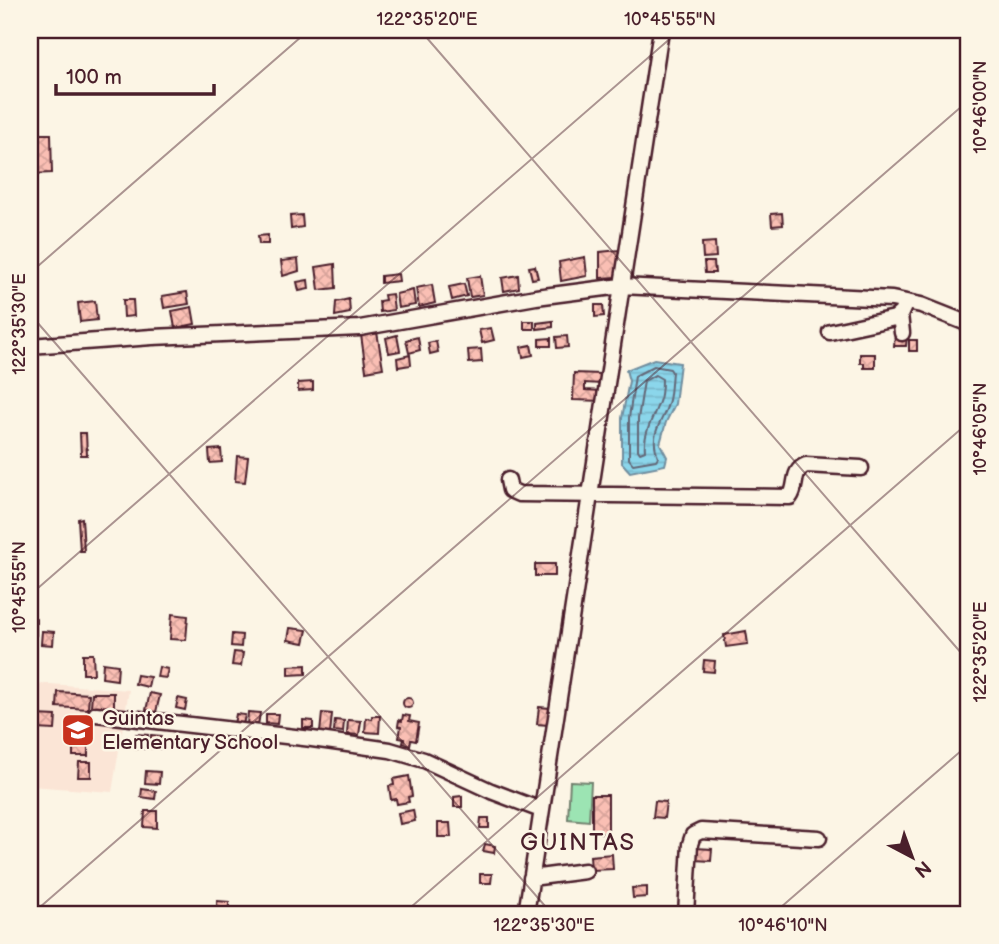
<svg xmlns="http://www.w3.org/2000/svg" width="999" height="944" font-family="'Balsamiq Sans',sans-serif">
  <defs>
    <pattern id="water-rules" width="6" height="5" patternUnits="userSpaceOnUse" patternTransform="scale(1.75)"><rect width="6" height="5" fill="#8bd6eb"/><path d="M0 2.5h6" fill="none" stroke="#79b7ca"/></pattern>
    <pattern id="building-cross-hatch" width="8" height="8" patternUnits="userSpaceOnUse" patternTransform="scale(1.75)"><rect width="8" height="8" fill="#fabfb4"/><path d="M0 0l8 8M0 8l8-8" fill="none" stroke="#d8a49b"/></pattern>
  </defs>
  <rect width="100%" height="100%" fill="#fcf5e5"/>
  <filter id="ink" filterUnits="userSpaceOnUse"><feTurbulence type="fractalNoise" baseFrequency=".0143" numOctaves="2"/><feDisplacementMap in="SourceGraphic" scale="14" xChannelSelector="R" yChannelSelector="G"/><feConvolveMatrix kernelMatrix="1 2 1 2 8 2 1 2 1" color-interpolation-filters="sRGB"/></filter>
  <g filter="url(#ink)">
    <!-- built -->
    <path fill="#fbe5d6" d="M37 683 129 690 112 792 30 786Z"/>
    <!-- park -->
    <path fill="#9ce4b3" stroke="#73826f" stroke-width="2" d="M570 781 591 782 589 821 568 819Z"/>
    <!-- water -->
    <path fill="url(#water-rules)" stroke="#718d9e" stroke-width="2" d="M654 359 680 363 675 404 666 422 660 444 667 457 665 465 630 472 622 463V418L629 381 626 370Z"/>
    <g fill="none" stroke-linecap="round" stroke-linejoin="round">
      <!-- shore -->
      <path stroke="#646878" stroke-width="2" d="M654 366 670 369 672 372C671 381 671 391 669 400 664 423 648 430 658 457L656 460 633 464 629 459V418L635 376Z
        M655 375 662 379C662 386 662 395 659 402 653 418 643 434 645 451L640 453 638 450V419L644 381Z"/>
    </g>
    <!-- building -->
    <path fill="url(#building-cross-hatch)" stroke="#4a1f2b" stroke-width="2" d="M30 134H51L52 173 30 174Z
      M782 213 783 225 772 226 771 214Z
      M302 215 303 227 291 229 290 216Z
      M268 235V244H259L258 236Z
      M715 242 716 257 703 258 702 243Z
      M619 250 618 277 600 278V252Z
      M585 257 587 276 561 281 559 262Z
      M298 259 299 271 283 276 281 261Z
      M704 262H714L715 273H705Z
      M335 264 336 288 319 290 316 267Z
      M535 266 538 278 532 279 529 267Z
      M398 274 399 281 381 283V276Z
      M518 275 519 288 504 291 502 278Z
      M480 276 483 295 470 297 467 278Z
      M308 280 309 289 299 291 297 282Z
      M464 284 467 296 452 300 449 287Z
      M432 285 435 303 419 307 416 288Z
      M413 290 415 305 398 308 396 294Z
      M187 292 189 304 164 308 162 296Z
      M392 294 394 310 380 312 379 301 385 300 384 295Z
      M349 299 350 313 335 316 336 302Z
      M123 300H133L134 316 124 317Z
      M95 301 97 320 80 322 78 303Z
      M595 305H603L604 316 595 317Z
      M192 307 195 324 175 328 172 311Z
      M524 321H534V329H524Z
      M553 321V327L537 329V323Z
      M491 328 494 340 482 343 479 330Z
      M377 332 383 368 366 371 361 335Z
      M397 335 400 351 389 353 386 338Z
      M895 335 907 336 906 346H894Z
      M567 336 568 347 557 348 556 337Z
      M418 337 420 350 409 353 406 340Z
      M551 338V346H539V339Z
      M909 340H917V351H909Z
      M436 341 438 352 430 354 428 343Z
      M531 345 533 355 523 357 521 347Z
      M481 349 482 362 469 363 468 350Z
      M860 354H875V368H864V363H860Z
      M410 355 411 365 398 367 397 358Z
      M574 373 601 374V384L585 383V390L603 391V401L573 400Z
      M313 382V390L298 391V383Z
      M80 433H86L87 455H81Z
      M221 449 222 462 210 463 209 450Z
      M237 456 248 457 245 482 235 481Z
      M82 518 84 551H80L78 519Z
      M535 564H555V576H535Z
      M172 614 188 616 186 640 170 639Z
      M30 617 36 618V635H30Z
      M290 628 307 630 304 643 288 640Z
      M42 631 54 632 53 645 41 644Z
      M746 631 748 644 726 647 724 635Z
      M232 634 242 635 241 647 231 646Z
      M234 652 243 653 241 666 232 665Z
      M83 654H93L94 674H83Z
      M704 660 715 661 714 672 703 671Z
      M103 663 118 665 117 680 102 678Z
      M306 665V674L289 675V666Z
      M159 667 168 669 166 678 157 677Z
      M137 675 150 677 148 687 135 684Z
      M58 692 89 694 88 709 57 707Z
      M92 693H114V708L91 707Z
      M150 693 160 695 156 712 146 710Z
      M403 703a5 5 0 1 1 10 0a5 5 0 1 1-10 0Z
      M178 698 187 700 185 710 176 708Z
      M539 707 550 708 548 725 537 724Z
      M248 712 260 713 258 726 247 725Z
      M322 713 332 714 330 734 320 733Z
      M236 714 245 715 243 725 234 724Z
      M266 714H278L277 724 266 723Z
      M37 715 56 716 55 730 36 729Z
      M403 715 410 716 409 721 419 723 416 741 411 740 410 745 403 743 404 739 399 738 401 727 398 726 399 720 402 721Z
      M88 716V756H73V717Z
      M372 716H380L379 733 365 732 366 718 372 719Z
      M303 720 313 721V728H303Z
      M335 720 344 721 343 732 334 731Z
      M348 720 361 721 359 735 347 734Z
      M136 734 148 735 147 749 135 748Z
      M151 735 161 736 159 749 150 748Z
      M79 762H91V777H78Z
      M146 771 160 772 159 784 145 783Z
      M409 776 412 796 408 797 409 802 397 804 396 799 391 800 389 786 394 785 393 779Z
      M142 789 156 791 155 799 141 797Z
      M592 795H608V833H592Z
      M462 796V807H454V797Z
      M655 801 666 802 664 818 653 817Z
      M413 810 415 821 400 824 398 813Z
      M145 811H157V828L144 827Z
      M481 818H489V828H480Z
      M438 823H450L451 837H438Z
      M485 844 495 846 494 853 483 851Z
      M695 848 712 849 711 861 695 860Z
      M612 854 613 869 591 870 590 856Z
      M480 874H492L491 883H480Z
      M647 887V897L633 898 632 888Z
      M217 901 229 902V910H217Z"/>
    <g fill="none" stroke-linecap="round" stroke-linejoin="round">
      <!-- minor casing -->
      <g stroke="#4a1f2b" stroke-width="19">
        <path id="minor" d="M900 314 902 333
          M830 332 895 318 901 313 906 302
          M30 346 152 337 360 328 536 297 621 286 892 299 921 305 969 324
          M508 480 510 490 519 494 790 497C798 486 791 471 806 465L861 468
          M96 714 312 739 390 750 424 760 491 791 541 810
          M531 878 585 871
          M526 914 661 30
          M686 914 690 844 693 835 701 831 819 838"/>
      </g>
      <!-- minor -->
      <use href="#minor" stroke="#fcf5e5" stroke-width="14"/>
    </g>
  </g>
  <!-- ticks -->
  <path fill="none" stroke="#4a1f2b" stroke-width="2" stroke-opacity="0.45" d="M420 30 969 662M30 273 309 30M30 314 552 914M30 595 680 30M32 914 969 100M403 914 969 422M773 914 969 744"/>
  <!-- icons -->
  <defs>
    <g id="school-square" transform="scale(1.75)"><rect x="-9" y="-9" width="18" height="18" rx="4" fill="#c8321e" stroke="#fcf5e5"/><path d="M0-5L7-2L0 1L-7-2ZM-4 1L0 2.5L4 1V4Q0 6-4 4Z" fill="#fff"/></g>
  </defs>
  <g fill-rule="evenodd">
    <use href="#school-square" x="78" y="730"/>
  </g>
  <g text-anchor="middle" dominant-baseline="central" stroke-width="5" stroke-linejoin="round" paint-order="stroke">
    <!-- poi labels -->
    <g font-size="21" fill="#4a1f2b" stroke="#fcf5e5" text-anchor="start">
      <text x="102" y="718">Guintas<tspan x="102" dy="24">Elementary School</tspan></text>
    </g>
    <!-- quarter labels -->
    <g font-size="24" letter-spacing="2" fill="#4a1f2b" stroke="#fcf5e5">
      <text x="578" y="842">GUINTAS</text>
    </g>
  </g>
  <!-- margin -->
  <rect width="999" height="944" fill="none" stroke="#fcf5e5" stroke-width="77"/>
  <!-- north arrow -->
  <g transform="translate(912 857) rotate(139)" stroke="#fcf5e5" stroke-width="5" paint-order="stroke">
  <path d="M0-5L12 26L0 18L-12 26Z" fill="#4a1f2b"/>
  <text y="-10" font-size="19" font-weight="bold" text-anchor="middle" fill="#4a1f2b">N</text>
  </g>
  <!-- scale -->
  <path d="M56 84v10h158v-10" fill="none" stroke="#4a1f2b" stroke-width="3.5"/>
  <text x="66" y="84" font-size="21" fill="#4a1f2b" stroke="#fcf5e5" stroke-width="5" paint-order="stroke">100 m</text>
  <rect x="38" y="38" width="922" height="868" fill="none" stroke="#4a1f2b" stroke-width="2.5"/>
  <g font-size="18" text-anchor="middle" fill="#4a1f2b">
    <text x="427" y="25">122°35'20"E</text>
    <text x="670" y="25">10°45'55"N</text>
    <text transform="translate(980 107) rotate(-90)" y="6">10°46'00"N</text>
    <text transform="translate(19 324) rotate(-90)" y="6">122°35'30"E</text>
    <text transform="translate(980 429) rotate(-90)" y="6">10°46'05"N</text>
    <text transform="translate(19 587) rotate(-90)" y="6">10°45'55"N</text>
    <text transform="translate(980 652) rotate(-90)" y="6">122°35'20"E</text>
    <text x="544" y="931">122°35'30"E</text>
    <text x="783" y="931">10°46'10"N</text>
  </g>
</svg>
